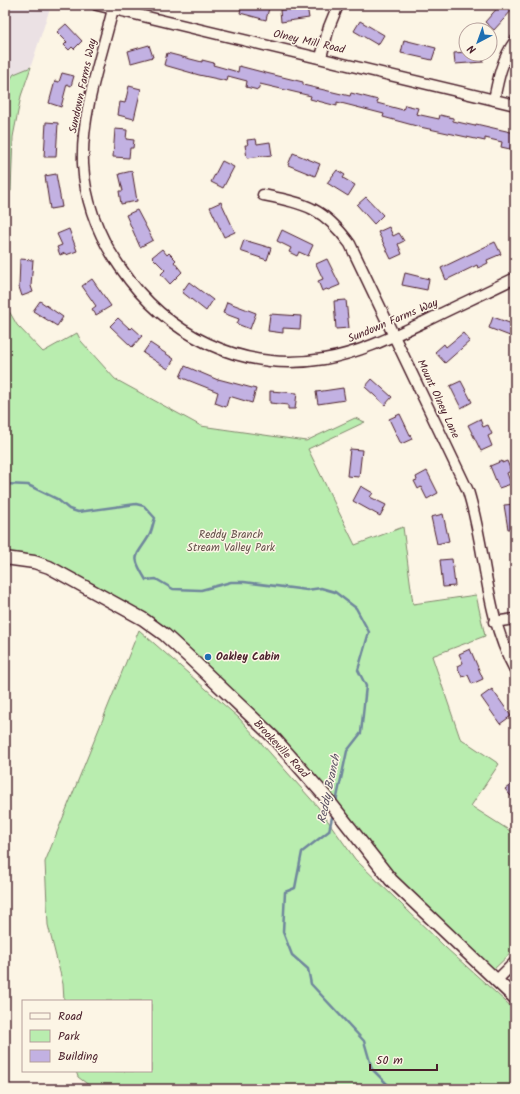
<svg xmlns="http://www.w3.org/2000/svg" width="520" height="1094" font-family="Kalam,sans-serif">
  <rect width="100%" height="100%" fill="#fcf5e5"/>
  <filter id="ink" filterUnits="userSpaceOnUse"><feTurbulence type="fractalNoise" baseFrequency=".025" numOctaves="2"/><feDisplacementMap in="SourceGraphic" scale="8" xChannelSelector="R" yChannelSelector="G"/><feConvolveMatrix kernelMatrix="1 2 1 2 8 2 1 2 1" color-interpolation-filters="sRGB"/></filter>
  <g filter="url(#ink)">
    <!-- built -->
    <path fill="#ebe1e4" d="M5 5H51L21 96 13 137 11 191 5 195Z"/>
    <!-- green -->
    <path fill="#b9edaf" stroke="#82866d" d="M31 67 21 96 13 137 11 191 5 195V87L14 74Z
      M5 304 17 325 43 352 77 333 81 341 115 379 201 426 306 441 355 418 365 422 308 449 355 545 403 527 413 604 476 595 485 636 432 656 460 738 499 764 471 806 515 834V949L490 973 433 922 354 832 225 692 111 594 59 565 5 551Z
      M139 630 239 718 318 807 355 859 446 948 515 1010V1089H94L78 1077 76 1071H151V1001H64L63 984 48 925 45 862Z"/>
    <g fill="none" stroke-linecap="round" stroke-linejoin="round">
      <!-- stream -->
      <path stroke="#6f879c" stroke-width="2.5" d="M5 484 28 485 57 499 69 509 78 512 136 504 144 506 155 518C153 523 152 531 149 536 136 558 130 554 146 580L156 579 173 589 201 590 231 582H244L307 590 321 588 335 592 356 608 369 632 358 670 366 686 361 733 347 751 336 802
        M333 813 329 831 302 852 295 888 285 892 283 932 292 955 308 969 311 984 364 1041 372 1069 392 1089"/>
    </g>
    <!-- building -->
    <path fill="#c2b1e2" stroke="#4a1f2b" d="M242 5H257L269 8 266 20 240 13Z
      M500 5H507L512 10 494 30 485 22Z
      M307 6 309 18 281 22 280 10Z
      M360 21 384 35 378 45 354 31Z
      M66 24 82 41 74 49 72 47 69 50 64 45 67 42 57 32Z
      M404 40 436 48 432 60 401 53Z
      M149 45 153 57 131 63 128 51Z
      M466 52V54H482L483 62 455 64 454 53Z
      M167 53 202 62V60L214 63 213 65 238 72 239 66 266 73 303 82V85L350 96 351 93 378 100 377 103 403 110 405 105 418 108 416 114 439 119 440 115 453 118V121L475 126 476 124 515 133V146L511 145 510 149 501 147 502 142 485 138V141L420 127 383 117 384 114 337 102V106L310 99 311 96 260 84 258 90 246 87 247 81 228 76 227 81 199 75 164 65Z
      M62 73 74 76 71 86 67 84 61 107 49 103 55 81 59 82Z
      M129 86 141 89 134 119 118 115 120 102 125 103Z
      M46 122 58 123 56 157H44Z
      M115 129 127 130 126 139 134 140 133 148H130L129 158 113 157Z
      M256 139 257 144 270 142 272 155 247 158 245 145H248L247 140Z
      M293 153 320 164 315 176 288 165Z
      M222 161 234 167 223 188 211 182Z
      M337 170 345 175 343 178 355 185 348 196 327 183Z
      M132 171 137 201 121 204 119 191H123L119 174Z
      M56 174 62 207 50 209 45 176Z
      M366 197 383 215 374 224 357 205Z
      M221 202 235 232 224 237 210 207Z
      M137 210 153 240 140 247 126 215Z
      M389 227 393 236 399 233 404 241 398 244 402 254 391 259 378 232Z
      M69 229 77 251 66 255 65 253 60 255 57 247 62 245 57 234Z
      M282 230 313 245 308 256 299 252 297 256 289 252 291 248 277 241Z
      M244 240 271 248 267 260 240 251Z
      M495 242 501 254 487 260 488 263 478 268 477 265 446 280 441 268Z
      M162 249 167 255 169 253 176 260 174 262 182 272 170 284 161 274 165 270 152 257Z
      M20 259 33 260 31 286 33 292 22 296 19 287Z
      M327 259 340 285 328 290 327 289 322 291 318 281 323 279 316 264Z
      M405 273 429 279 427 290 402 285Z
      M92 279 111 306 96 315 92 309 96 306 82 286Z
      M189 282 213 300 206 311 182 292Z
      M346 300 349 328 336 329 334 301Z
      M40 301 63 317 57 326 33 311Z
      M227 302 256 313 250 329 237 324 239 319 223 313Z
      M270 314 301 316 300 329 283 328V333L268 331Z
      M493 317 515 325V338L489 328Z
      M118 318 130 329 132 327 142 336 132 347 110 326Z
      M463 333 470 341 445 363 435 352 444 344 446 347Z
      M150 343 174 359 168 369 143 353Z
      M185 366 218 380V379L256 389 252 403 229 396 226 407 215 403 218 392 180 377Z
      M372 379 392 397 385 405 365 387Z
      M461 381 472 402 461 408 450 386Z
      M343 388 345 400 318 404 316 392Z
      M270 391 297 393 295 409H288V405L270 403Z
      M400 414 412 439 401 444 389 419Z
      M480 419 483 427 488 425 492 434 488 436 492 446 481 451 468 425Z
      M350 449 362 450 359 477 347 476Z
      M502 461V463L507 461 511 471 507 473 511 484 499 488 490 466Z
      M427 471 438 493 427 499 421 487 418 489 414 481 417 480 416 477Z
      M361 486 373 493 370 497 386 505 380 516 353 501Z
      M515 504V528L508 529 504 505Z
      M443 514 449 541 437 544 431 517Z
      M452 559 455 586 443 587 440 560Z
      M470 649 483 679 472 684 468 675 462 677 457 666 463 663 459 654Z
      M492 689 511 716 500 724 481 697Z
      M515 782V801L505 789Z"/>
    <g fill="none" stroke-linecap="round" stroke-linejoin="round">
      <!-- minor casing -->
      <g stroke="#4a1f2b" stroke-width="13">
        <path id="minor" d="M97 5 515 105
          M113 9C101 58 81 113 83 164 85 201 99 237 120 267 166 335 241 373 324 359 359 353 392 337 424 322 454 307 485 293 515 278
          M321 57 329 27 338 5
          M494 100C498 79 502 59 515 41
          M263 195C306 204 323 207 350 244L468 491C487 552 484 612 515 670
          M494 622 515 619
          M496 981 515 962"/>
      </g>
      <!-- tertiary casing -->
      <g stroke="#4a1f2b" stroke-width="15">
        <path id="tertiary" d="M5 558 34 562 49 567 143 619 165 635 190 658 273 737 324 795 391 880 515 998"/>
      </g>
      <!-- minor -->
      <use href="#minor" stroke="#fcf5e5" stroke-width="10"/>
      <!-- tertiary -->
      <use href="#tertiary" stroke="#fcf5e5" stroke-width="12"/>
    </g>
  </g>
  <!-- markers -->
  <circle fill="#1f6fb2" stroke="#fcf5e5" stroke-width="1.5" cx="208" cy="657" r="4"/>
  <g text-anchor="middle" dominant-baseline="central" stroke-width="3" stroke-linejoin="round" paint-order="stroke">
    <!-- street labels -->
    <g font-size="11" fill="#4a1f2b" stroke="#fcf5e5">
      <text transform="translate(309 42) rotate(13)">Olney Mill Road</text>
      <text transform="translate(83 86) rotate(-78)">Sundown Farms Way</text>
      <text transform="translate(393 321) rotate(-23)">Sundown Farms Way</text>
      <text transform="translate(438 399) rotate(65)">Mount Olney Lane</text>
      <text transform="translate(281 749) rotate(47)">Brookeville Road</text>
    </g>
    <!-- park labels -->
    <g font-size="11" fill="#66524c" stroke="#fcf5e5">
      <text x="231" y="535">Reddy Branch<tspan x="231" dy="13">Stream Valley Park</tspan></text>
    </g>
    <!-- poi labels -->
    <g font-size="11" font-weight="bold" fill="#4a1f2b" stroke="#fcf5e5" text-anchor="start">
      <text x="216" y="657">Oakley Cabin</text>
    </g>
    <!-- water labels -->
    <g font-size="12" font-style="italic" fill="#5c5364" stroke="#fcf5e5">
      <text transform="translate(329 789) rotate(-78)">Reddy Branch</text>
    </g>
  </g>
  <!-- margin -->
  <rect width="520" height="1094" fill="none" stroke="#fcf5e5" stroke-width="20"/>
  <rect x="10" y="10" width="500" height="1074" fill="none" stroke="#4a1f2b" stroke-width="1.5" filter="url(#ink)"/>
  <!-- legend -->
  <rect x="22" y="1000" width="130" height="72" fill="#fcf5e5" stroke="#b59f9b"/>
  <rect x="30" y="1013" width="20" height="6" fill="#fcf5e5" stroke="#b59f9b"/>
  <text x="58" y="1020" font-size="12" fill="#4a1f2b">Road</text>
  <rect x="30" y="1030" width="20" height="12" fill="#b9edaf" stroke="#b59f9b"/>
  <text x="58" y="1040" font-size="12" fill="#4a1f2b">Park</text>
  <rect x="30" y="1050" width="20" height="12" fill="#c2b1e2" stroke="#b59f9b"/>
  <text x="58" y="1060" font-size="12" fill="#4a1f2b">Building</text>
  <!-- north arrow -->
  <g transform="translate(478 42) rotate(221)"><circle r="19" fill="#fcf5e5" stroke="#b59f9b"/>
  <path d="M0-3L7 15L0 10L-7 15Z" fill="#1f6fb2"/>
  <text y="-6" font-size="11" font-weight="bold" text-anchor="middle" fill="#4a1f2b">N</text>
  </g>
  <!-- scale -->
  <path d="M370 1064v6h67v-6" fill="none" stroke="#4a1f2b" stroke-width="2"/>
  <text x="376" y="1064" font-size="12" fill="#4a1f2b" stroke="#fcf5e5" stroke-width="3" paint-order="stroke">50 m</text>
</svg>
